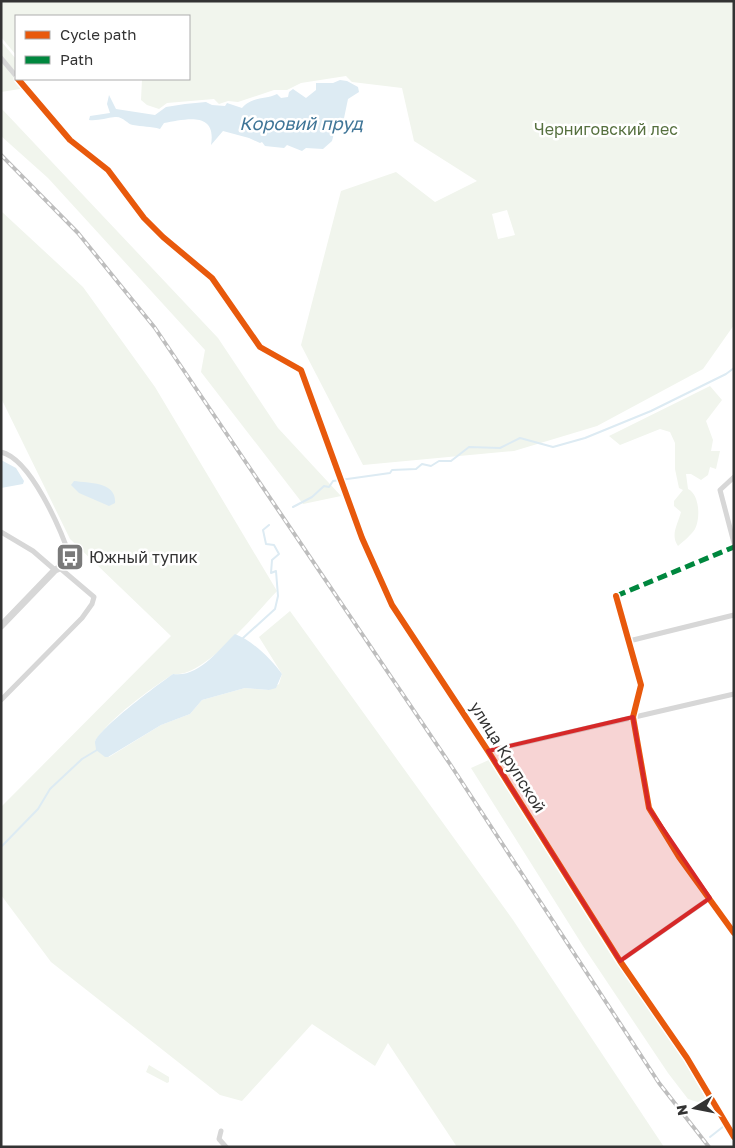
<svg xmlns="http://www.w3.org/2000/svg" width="735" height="1148" font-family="'Golos Text',sans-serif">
  <rect width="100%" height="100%" fill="#fff"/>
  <!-- green -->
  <path fill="#f1f5ed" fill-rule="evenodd" d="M1 1H734V325L703 369 597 426 514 451 363 465 301 345 341 191 396 172 435 202 477 181 414 141 402 88 352 82 346 76 301 83 287 90H274L238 102 228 101 219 104 214 99 167 103 159 109 147 105 141 100 142 79H189V16H16V55L1 37ZM507 210 515 235 498 239 492 214Z
    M1 41 16 59V79H23L26 88 1 92Z
    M1 108 218 338 278 428 341 496 303 504 201 372 205 350 48 178 1 136Z
    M1 211 83 287 155 387 277 591C256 613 203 679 173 674 149 690 110 718 95 741L109 757 161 725 190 714 202 700 245 688 269 690 279 684 282 674 259 637 290 611 513 920 664 1147H457L388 1043 375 1066 312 1024 242 1101 220 1095 51 962 1 895V807L171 636 70 539 1 398Z
    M710 386 722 400 706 421 713 440 711 451H720L716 469 710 467 708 475 701 480 691 474H686L688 489C699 494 701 517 695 529 692 534 683 542 678 546 670 535 678 524 681 512L674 506V501L683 490 679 488 675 469V443L670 432 660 429 620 445 609 436Z
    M491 759 683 1059 710 1106 688 1099 668 1073 583 946 471 768Z
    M149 1065 169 1077V1082L167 1083 146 1072Z"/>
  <!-- water -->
  <path fill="#ddebf3" d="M340 80 347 81 358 87 359 92 348 99 343 123 335 129 332 141 323 149 306 148 302 151 287 145 284 148 265 146 262 142 260 143 249 138 223 131 211 145C217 110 184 120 164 123L160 129C151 126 142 127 133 125 127 124 123 116 115 117 106 118 98 121 89 120L90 116 110 113 107 104 109 95 116 109 155 115 166 107 185 104 206 102 212 105 225 106 227 103 242 108C252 96 265 100 277 94L281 98 288 97 289 92 293 89 306 98 316 90V83H333Z
    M1 460 16 468 24 481 23 484 1 488Z
    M74 481C89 483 117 482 115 503L109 506 79 493 71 485Z
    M235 634C253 641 271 659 282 674L276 688 269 690 245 688 202 700 190 714 161 725 108 757H105L96 750C96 747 95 745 95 742 98 729 160 683 173 674 199 678 219 649 235 634Z"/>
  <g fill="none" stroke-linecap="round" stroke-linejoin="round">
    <!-- stream -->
    <path stroke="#ddebf3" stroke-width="2" d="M293 507 312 497 324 486 329 487 333 481 390 473 392 470 416 469 422 464 431 466 439 461H451L469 447 500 448 520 438 553 447 585 438 651 411 726 374 734 368
      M243 638 275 609 278 596 276 571 271 573 272 560 279 554 274 545 266 544 263 530 269 525
      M1 847 38 809 50 789 82 759 97 750
      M710 1137 724 1126"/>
    <!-- minor -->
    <path stroke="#d7d7d7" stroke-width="5" d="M1 58 16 76
      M18 79 70 140 108 170 144 218 163 237 212 278 260 347 301 370 362 538 392 605 488 751 620 961 687 1058 734 1137
      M1 452C31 459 61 530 70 557
      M734 477 720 490 734 543
      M1 532 33 551 55 570
      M616 596 641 685 633 717 649 808 679 857 734 933
      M629 641 734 615
      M1 700 82 618 92 604 94 597 61 569
      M488 751 734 694
      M620 961 710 898
      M221 1131 219 1139 226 1147"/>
    <!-- tertiary -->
    <path stroke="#d7d7d7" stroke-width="7" d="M1 626 55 570 66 565 70 557"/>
    <!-- rail casing -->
    <g stroke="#bebebe" stroke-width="4">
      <path id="rail" d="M1 155 78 233 155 328 450 764 659 1083 709 1147"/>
    </g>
    <!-- rail -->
    <use href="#rail" stroke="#fff" stroke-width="2" stroke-dasharray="5.5" stroke-linecap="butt"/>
    <!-- quiet -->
    <path stroke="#00873e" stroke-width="5" stroke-dasharray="10 5" stroke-linecap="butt" d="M616 596 734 547"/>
    <!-- cycleway casing -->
    <g stroke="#fff" stroke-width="9">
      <path id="cycleway" d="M18 79 70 140 108 170 144 218 163 237 212 278 260 347 301 370 362 538 392 605 488 751 620 961 687 1058 734 1137
        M616 596 641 685 633 717 649 808 679 857 734 933"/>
    </g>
    <!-- cycleway -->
    <use href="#cycleway" stroke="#e8590c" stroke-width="6"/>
  </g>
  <!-- marked area -->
  <path fill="#d62828" fill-opacity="0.2" stroke="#d62828" stroke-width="4" stroke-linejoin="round" d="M633 717 649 808 710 898 620 961 488 751Z"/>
  <!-- icons -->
  <defs>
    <g id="bus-square" transform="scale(1.4375)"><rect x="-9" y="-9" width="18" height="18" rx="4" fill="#7a7a7a" stroke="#fff"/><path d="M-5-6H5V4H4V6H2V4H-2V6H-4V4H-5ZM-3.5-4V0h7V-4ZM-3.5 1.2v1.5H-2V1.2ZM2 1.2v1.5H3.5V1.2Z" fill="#fff"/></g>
  </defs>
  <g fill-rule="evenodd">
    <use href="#bus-square" x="70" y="557"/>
  </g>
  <g text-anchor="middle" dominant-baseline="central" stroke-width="5" stroke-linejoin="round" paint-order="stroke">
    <!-- park labels -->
    <g font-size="16" fill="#56703f" stroke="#fff">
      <text x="606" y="129">Черниговский лес</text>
    </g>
    <!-- poi labels -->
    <g font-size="16" fill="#333" stroke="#fff" text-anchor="start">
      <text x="89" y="557">Южный тупик</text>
    </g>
    <!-- street labels -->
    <g font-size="16" fill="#333" stroke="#fff">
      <text transform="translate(508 757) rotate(58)">улица Крупской</text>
    </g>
    <!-- water labels -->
    <g font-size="18" font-style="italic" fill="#3f7597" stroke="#fff">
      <text x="301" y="123">Коровий пруд</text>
    </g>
  </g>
  <!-- border -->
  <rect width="735" height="1148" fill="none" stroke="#333333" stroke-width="5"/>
  <!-- legend -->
  <rect x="15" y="15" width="175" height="65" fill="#ffffff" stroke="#adadad"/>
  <rect x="25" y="31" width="25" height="8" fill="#e8590c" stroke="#adadad"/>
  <text x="60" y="40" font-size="15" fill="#333333">Cycle path</text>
  <rect x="25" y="56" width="25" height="8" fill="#00873e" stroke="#adadad"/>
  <text x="60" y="65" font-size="15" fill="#333333">Path</text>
  <!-- north arrow -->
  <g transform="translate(695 1108) rotate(260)" stroke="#ffffff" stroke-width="4" paint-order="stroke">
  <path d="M0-4L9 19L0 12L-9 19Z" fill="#333333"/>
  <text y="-8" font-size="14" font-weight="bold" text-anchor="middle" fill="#333333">N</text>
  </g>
</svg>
